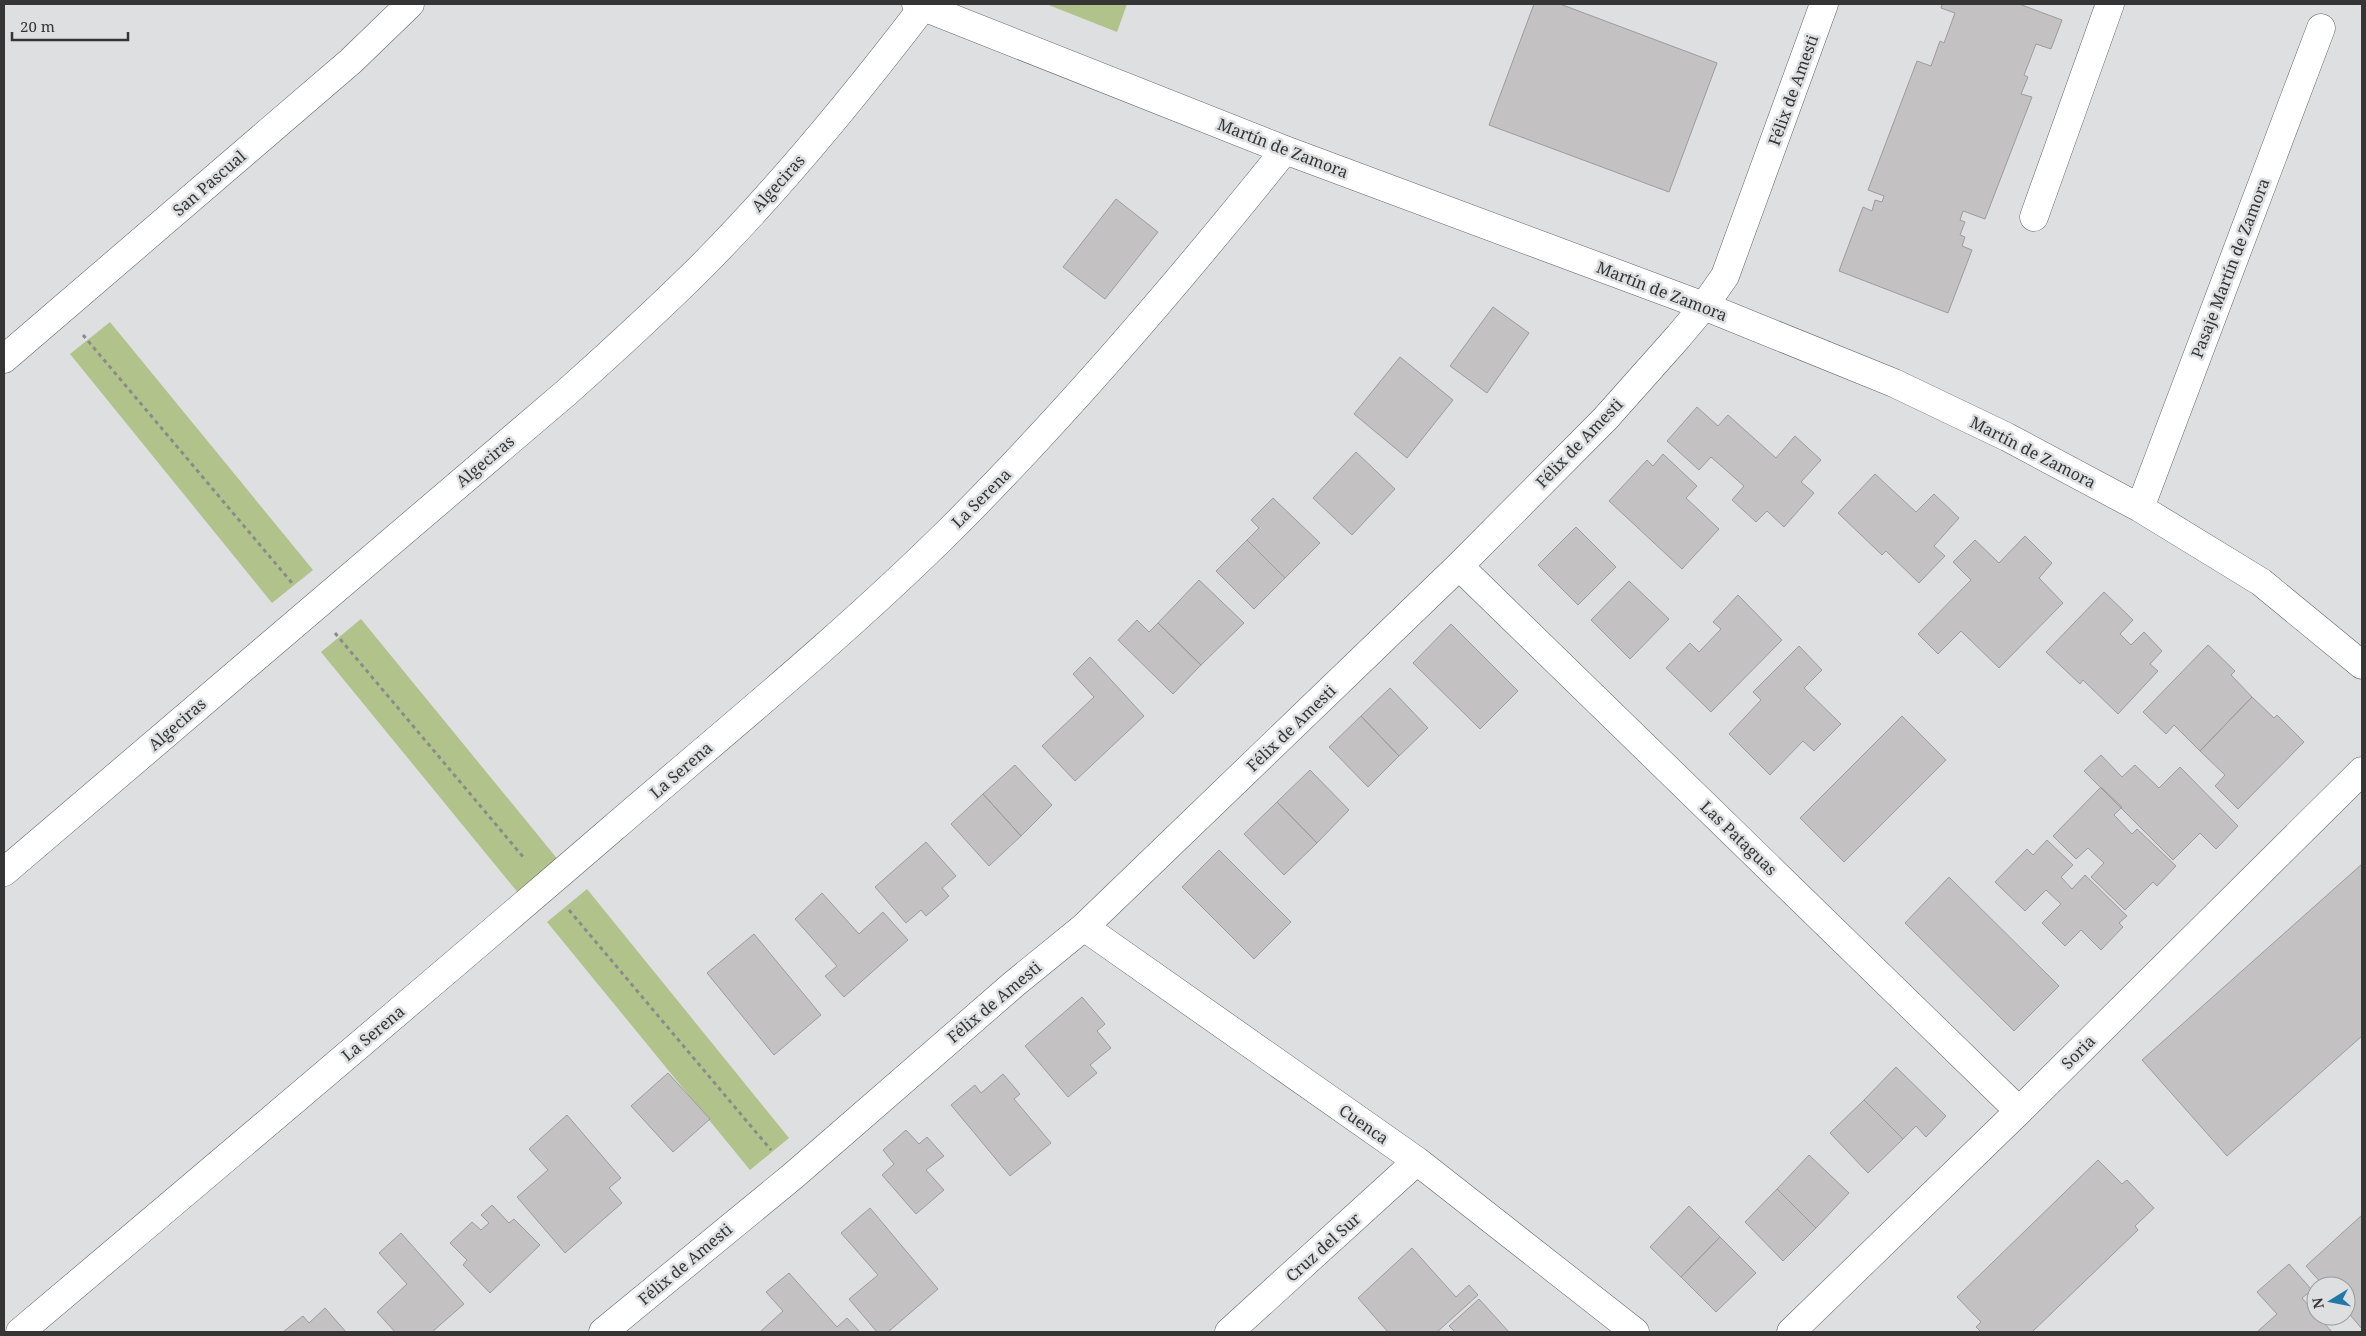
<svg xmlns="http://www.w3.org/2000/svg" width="2366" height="1336" font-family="'Noto Serif',serif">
  <rect width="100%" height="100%" fill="#dedfe1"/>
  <!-- green -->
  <path fill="#b1c28b" d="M1046 4H1127L1117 32Z
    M110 322 313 570 272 603 70 354Z
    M361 619 564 867 524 900 321 652Z
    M587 889 789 1138 750 1170 547 922Z"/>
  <!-- building -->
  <path fill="#c3c1c2" stroke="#9d9b9c" d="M1534 4H1560L1717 63 1669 192 1489 125Z
    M1942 4H2019L2062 20 2051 49 2036 44 2024 75 2028 77 2021 94 2032 97 1985 219 1963 211 1960 220 1965 222 1960 235 1965 237 1962 246 1972 250 1948 313 1839 271 1863 207 1872 211 1875 200 1882 202 1884 196 1868 190 1917 61 1931 66 1940 41 1944 43 1955 13 1941 8Z
    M1116 199 1158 232 1105 299 1063 267Z
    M1493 307 1529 333 1487 393 1450 366Z
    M1400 357 1453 400 1407 458 1354 414Z
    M1697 407 1718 426 1728 415 1776 458 1795 436 1821 460 1801 482 1814 493 1784 527 1767 511 1756 522 1732 500 1744 486 1711 457 1699 470 1667 441Z
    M1356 452 1395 489 1352 535 1313 498Z
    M1663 454 1697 486 1686 498 1719 529 1682 569 1609 501 1647 460 1653 466Z
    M1875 474 1916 512 1934 494 1959 518 1934 546 1945 556 1919 583 1886 551 1882 555 1838 513Z
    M1273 498 1320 543 1285 578 1247 540 1259 528 1251 520Z
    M1576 527 1616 567 1578 605 1538 565Z
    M2025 536 2052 563 2039 578 2063 603 1999 668 1961 631 1938 654 1918 634 1971 580 1953 562 1975 540 1999 563Z
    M1247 540 1285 578 1254 609 1216 571Z
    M1199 580 1244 623 1201 665 1158 623Z
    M1629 581 1669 619 1630 659 1591 620Z
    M2104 592 2133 620 2120 634 2131 645 2144 632 2162 651 2150 664 2158 671 2118 714 2083 680 2080 684 2046 652Z
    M1738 595 1782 640 1711 712 1666 668 1690 643 1699 652 1721 629 1713 622Z
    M1137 620 1149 632 1158 623 1201 665 1173 694 1118 640Z
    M1451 624 1518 691 1480 729 1413 663Z
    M2208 645 2235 671 2231 675 2252 697 2200 751 2174 725 2166 734 2143 712Z
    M1799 646 1822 670 1804 688 1841 724 1814 751 1803 741 1770 775 1729 734 1761 700 1753 692Z
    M1090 657 1144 716 1075 781 1042 746 1094 697 1073 674Z
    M1390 688 1428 728 1399 756 1361 716Z
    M2252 697 2274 718 2277 715 2304 742 2238 809 2215 786 2225 775 2200 751Z
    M1361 716 1399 756 1368 787 1329 747Z
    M1902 716 1946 760 1844 862 1800 818Z
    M2101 755 2122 777 2135 765 2159 788 2180 767 2238 826 2216 849 2200 833 2173 860 2084 771Z
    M1015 765 1052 805 1021 836 983 794Z
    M1310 770 1349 810 1317 843 1277 802Z
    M2101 787 2122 807 2114 815 2132 834 2137 829 2176 866 2157 886 2153 882 2125 910 2091 877 2104 863 2088 848 2076 859 2053 836Z
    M983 794 1021 836 989 866 951 824Z
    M1277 802 1317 843 1284 875 1244 834Z
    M2047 840 2073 865 2061 877 2072 889 2085 875 2127 916 2119 923 2123 927 2101 950 2081 930 2065 946 2042 923 2061 904 2046 890 2025 911 1995 882 2027 849 2033 855Z
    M926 842 956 876 942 888 949 896 926 916 921 910 906 923 875 887Z
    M1219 850 1291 922 1254 959 1182 887Z
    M2362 864V1036L2227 1156 2142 1060Z
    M1949 877 2059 986 2014 1031 1905 923Z
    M822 893 859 934 883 912 908 940 844 997 825 976 837 966 795 919Z
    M754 934 821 1015 774 1055 707 973Z
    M1082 997 1105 1024 1097 1031 1111 1048 1090 1065 1097 1073 1068 1097 1025 1046Z
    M1896 1067 1946 1116 1926 1137 1916 1126 1903 1139 1864 1100Z
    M668 1073 710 1119 673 1152 631 1106Z
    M1003 1074 1020 1094 1014 1099 1051 1143 1010 1176 951 1105 975 1085 981 1093Z
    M1864 1100 1903 1139 1868 1173 1830 1133Z
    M567 1115 621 1178 609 1188 622 1203 565 1253 517 1197 548 1170 529 1149Z
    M906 1130 919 1144 927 1137 944 1156 926 1170 944 1190 916 1214 882 1175 894 1164 883 1150Z
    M1809 1155 1849 1193 1816 1228 1777 1189Z
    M2098 1160 2122 1184 2127 1180 2154 1208 2135 1226 2138 1230 2032 1332H1981L1976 1327 1981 1322 1957 1297Z
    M1777 1189 1816 1228 1783 1261 1745 1222Z
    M492 1205 509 1223 514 1219 540 1245 490 1293 463 1265 467 1260 450 1243 472 1222 481 1230 489 1223 481 1215Z
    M1689 1206 1720 1237 1681 1277 1650 1247Z
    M870 1208 938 1289 888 1332H877L849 1299 878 1275 841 1233Z
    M2362 1215V1329L2346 1310V1286H2324L2306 1266Z
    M401 1233 464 1304 432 1332H395L377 1312 407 1284 379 1253Z
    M1720 1237 1756 1273 1716 1312 1681 1277Z
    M1412 1248 1456 1297 1469 1285 1478 1295 1437 1332H1388L1358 1298Z
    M2289 1264 2312 1290 2302 1298 2332 1332H2257L2277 1314 2257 1292Z
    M789 1273 837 1327 847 1318 860 1332H760L783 1311 766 1292Z
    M1479 1299 1509 1332H1455L1449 1326Z
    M325 1308 346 1332H283L303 1316 309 1323Z"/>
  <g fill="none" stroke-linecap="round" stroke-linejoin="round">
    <!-- minor casing -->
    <g stroke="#636465" stroke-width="29">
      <path id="minor" d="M916 4 1285 150 1704 306 1894 383 2007 437 2140 508 2261 582 2362 665
        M2034 217 2110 4
        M4 359 351 61 410 4
        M2140 508 2321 28
        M1459 566 2019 1111
        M4 872 567 392C614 350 660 308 705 263 784 183 855 96 923 7
        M1084 927 1417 1161 1635 1332
        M20 1332C218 1165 416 998 612 829 726 731 844 635 951 529 1071 409 1180 281 1285 150
        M603 1332 793 1176 1014 984 1084 927 1459 566 1605 419 1678 337 1704 306 1725 276 1824 4
        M1229 1332 1417 1161
        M1791 1332 2019 1111 2362 771"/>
    </g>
    <!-- path -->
    <path stroke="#8b8b8d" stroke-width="3" stroke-dasharray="4 4" stroke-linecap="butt" d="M83 335 292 583
      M335 633 524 858
      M569 910 771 1150"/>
    <!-- minor -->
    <use href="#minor" stroke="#fff" stroke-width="28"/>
  </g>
  <g text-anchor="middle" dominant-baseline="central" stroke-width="5" stroke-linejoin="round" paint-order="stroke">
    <!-- street labels -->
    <g font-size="16" fill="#353536" stroke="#dedfe1">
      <text transform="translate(1793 90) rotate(-70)">Félix de Amesti</text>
      <text transform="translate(1283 148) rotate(21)">Martín de Zamora</text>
      <text transform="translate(209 183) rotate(-41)">San Pascual</text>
      <text transform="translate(778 183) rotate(-48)">Algeciras</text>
      <text transform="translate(2230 268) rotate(-69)">Pasaje Martín de Zamora</text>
      <text transform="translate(1662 291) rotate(21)">Martín de Zamora</text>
      <text transform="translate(1579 443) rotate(-46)">Félix de Amesti</text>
      <text transform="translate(2033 452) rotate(27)">Martín de Zamora</text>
      <text transform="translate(485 461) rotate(-40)">Algeciras</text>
      <text transform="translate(981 498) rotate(-45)">La Serena</text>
      <text transform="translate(177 724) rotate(-41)">Algeciras</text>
      <text transform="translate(1291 728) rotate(-44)">Félix de Amesti</text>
      <text transform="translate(681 770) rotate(-41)">La Serena</text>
      <text transform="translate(1739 838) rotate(44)">Las Pataguas</text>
      <text transform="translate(994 1002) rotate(-40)">Félix de Amesti</text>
      <text transform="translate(373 1033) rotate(-40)">La Serena</text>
      <text transform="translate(2078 1052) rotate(-45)">Soria</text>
      <text transform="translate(1364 1124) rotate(35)">Cuenca</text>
      <text transform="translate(1323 1247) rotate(-42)">Cruz del Sur</text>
      <text transform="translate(685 1264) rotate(-40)">Félix de Amesti</text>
    </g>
  </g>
  <!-- border -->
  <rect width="2366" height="1336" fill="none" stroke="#353536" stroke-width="10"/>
  <!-- north arrow -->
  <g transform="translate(2331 1301) rotate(260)"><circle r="24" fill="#dedfe1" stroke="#9a9b9d"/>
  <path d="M0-4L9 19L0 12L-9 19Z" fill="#2378a8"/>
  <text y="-8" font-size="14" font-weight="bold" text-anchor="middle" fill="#353536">N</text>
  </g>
  <!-- scale -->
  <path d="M12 32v8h116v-8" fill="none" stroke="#353536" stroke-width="2.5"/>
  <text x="20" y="32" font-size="15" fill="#353536" stroke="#dedfe1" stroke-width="4" paint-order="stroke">20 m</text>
</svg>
